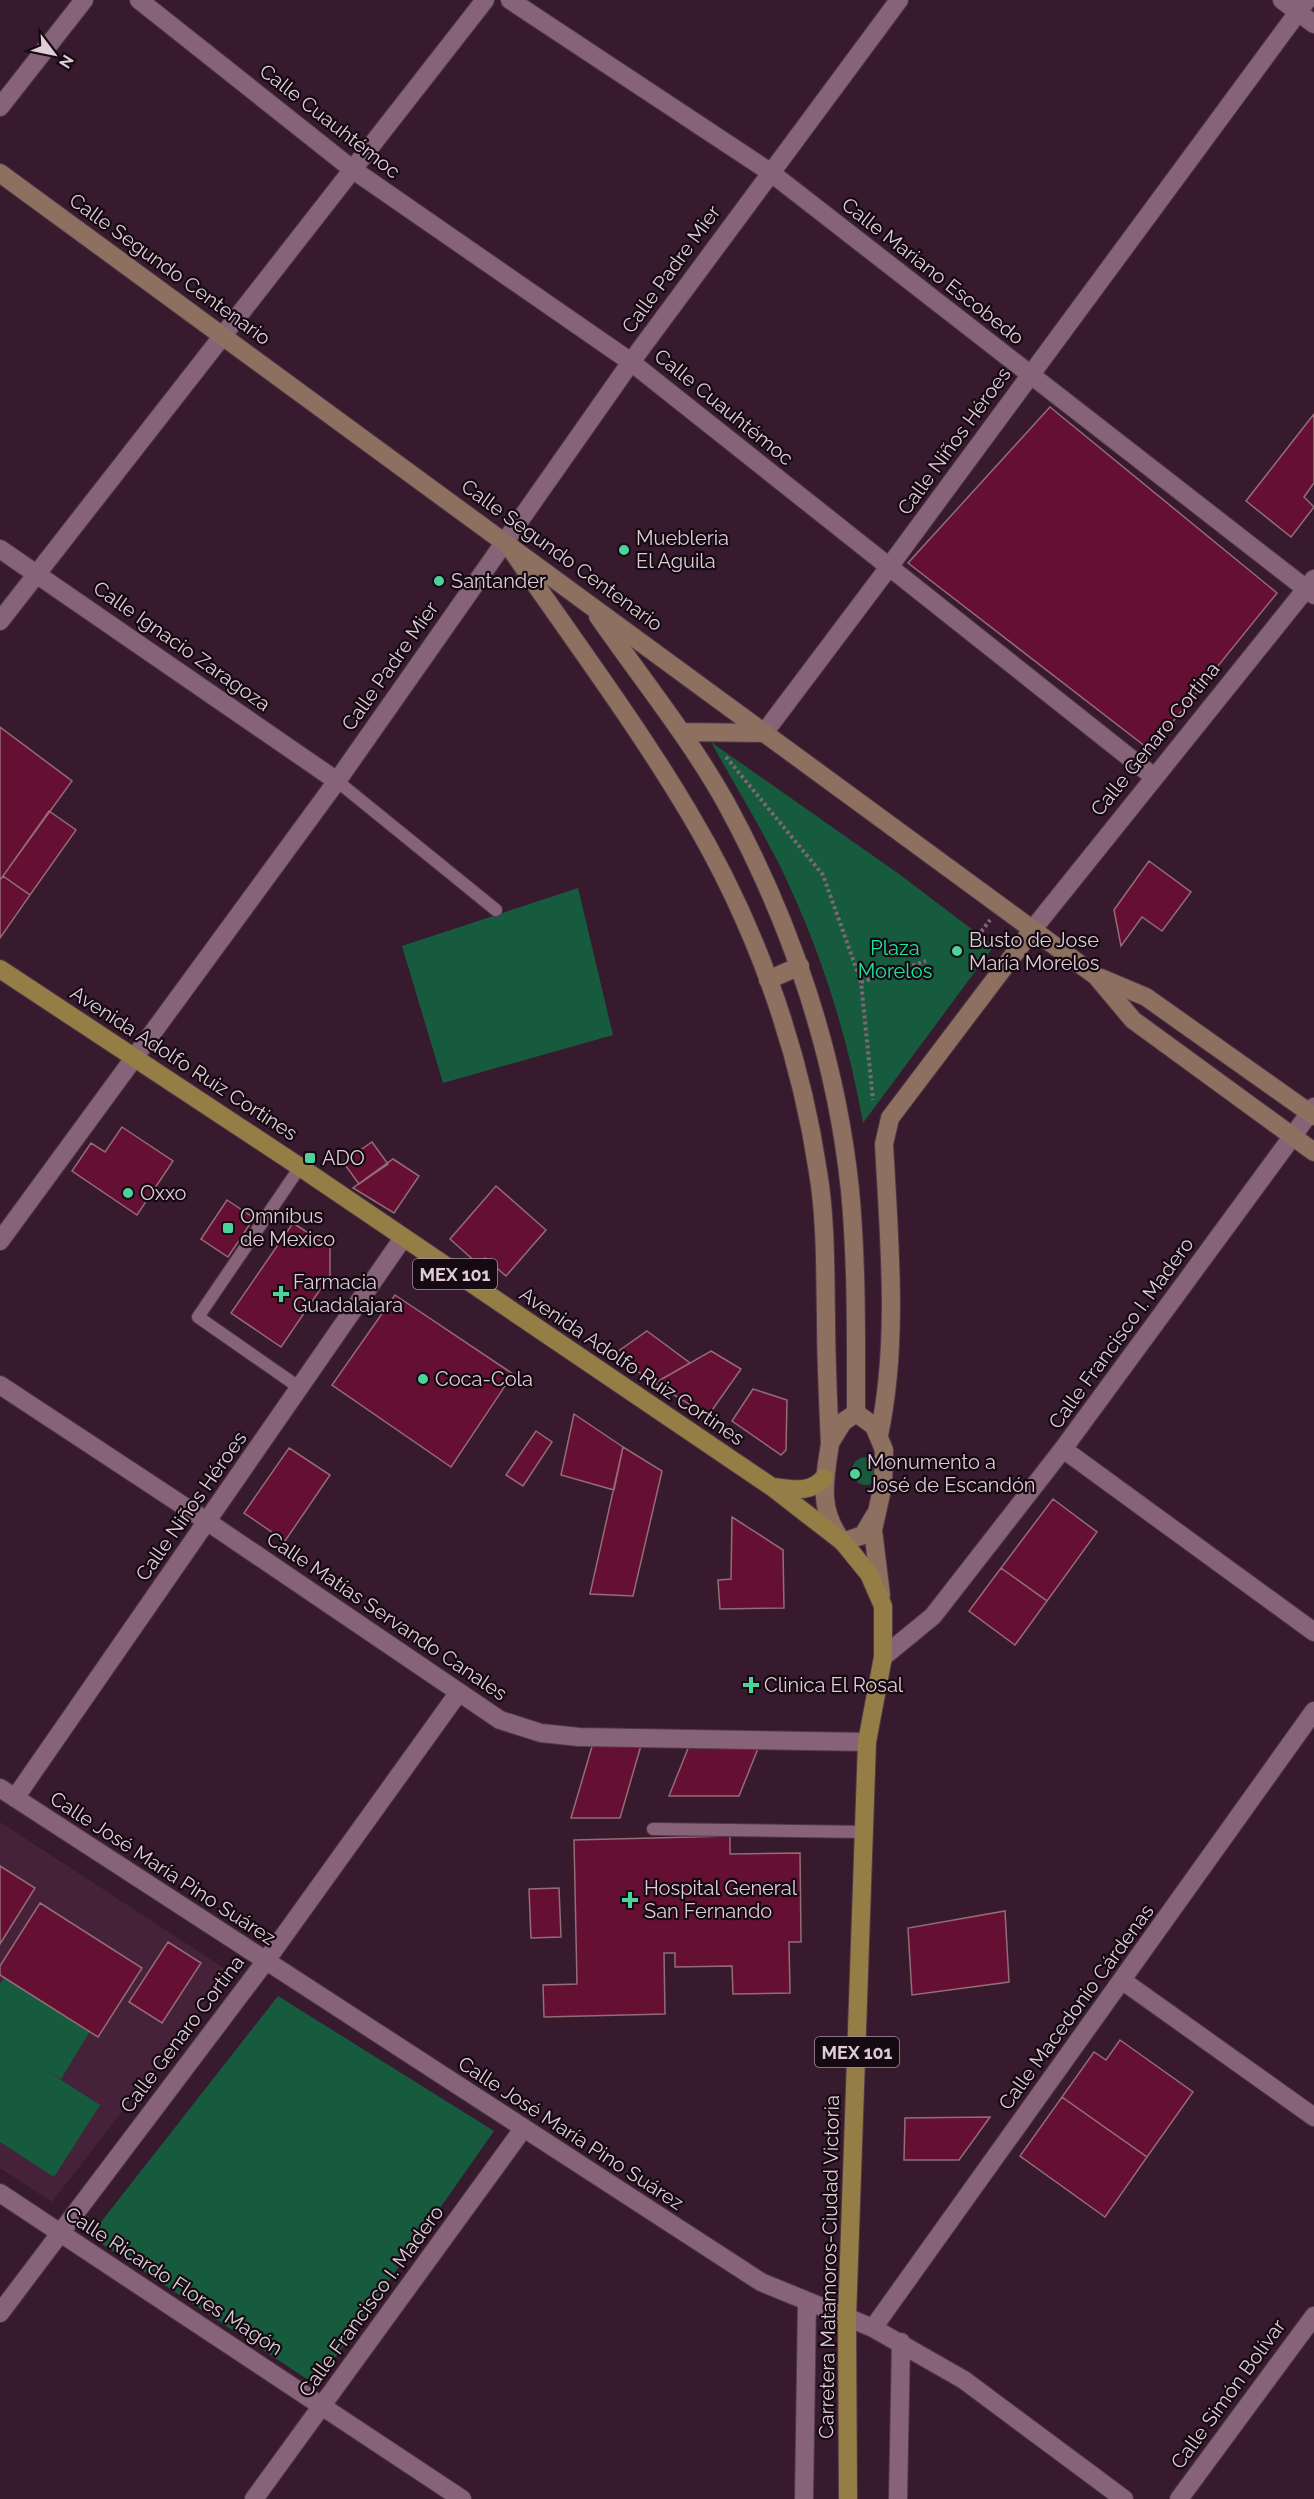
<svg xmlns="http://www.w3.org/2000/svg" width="1314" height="2499" font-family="Raleway,sans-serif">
  <rect width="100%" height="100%" fill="#371a2d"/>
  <!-- built -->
  <path fill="#452239" d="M0 1822 230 1972 52 2202 0 2168Z"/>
  <!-- green -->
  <path fill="#175b3f" d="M711 742 899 874 994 946 863 1123C847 1032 819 945 778 862 757 821 733 782 711 742Z
    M578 888 613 1035 443 1083 402 946Z
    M852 1471a14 14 0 1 1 28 0a14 14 0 1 1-28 0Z
    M4 1978 90 2031 61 2079 44 2069 100 2105 54 2177 0 2142V1984Z
    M278 1996 494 2131 316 2385 90 2236Z"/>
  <!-- building -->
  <path fill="#651033" stroke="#946c76" stroke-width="1.5" d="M1050 407 1277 593 1150 750 908 563Z
    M1314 414V483L1304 497 1314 507 1291 537 1246 501Z
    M0 727 72 781 0 880Z
    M49 811 76 830 30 895 3 876Z
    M1149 861 1191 892 1162 931 1142 917 1121 946 1114 910Z
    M3 876 30 895 0 938V880Z
    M122 1127 173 1161 137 1215 72 1171 91 1143 105 1152Z
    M372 1142 388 1164 359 1184 343 1162Z
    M393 1159 419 1176 394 1213 353 1188Z
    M496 1186 546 1230 506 1276 485 1258 479 1265 450 1239Z
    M227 1200 254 1218 228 1257 201 1239Z
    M293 1223 330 1247V1275L281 1347 231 1313Z
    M395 1295 513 1374 451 1467 332 1385Z
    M647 1331 690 1363 655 1383 613 1355Z
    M711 1351 741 1369 708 1416 655 1383Z
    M753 1389 787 1400 786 1450 781 1455 732 1421Z
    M574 1414 623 1447 614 1490 561 1475Z
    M536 1431 552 1442 523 1486 506 1475Z
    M623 1447 662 1471 633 1596 590 1594Z
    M289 1448 330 1475 285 1541 244 1513Z
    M1053 1499 1097 1532 1047 1601 1001 1568Z
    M732 1517 783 1550 784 1608 720 1609 718 1580 731 1579Z
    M1001 1568 1047 1601 1015 1645 969 1611Z
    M691 1741H761L739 1796H669Z
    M642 1742 620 1818H571L593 1743Z
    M730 1836V1854L800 1853 801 1942H789L790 1993 733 1994 732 1966 675 1967V1953H664L665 2014 544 2017 543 1985 577 1984 574 1840Z
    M0 1866 35 1888 0 1944Z
    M559 1888 561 1937 531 1938 529 1889Z
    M40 1903 142 1968 98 2037 0 1975V1966Z
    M1005 1911 1009 1982 912 1995 908 1928Z
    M168 1942 201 1963 162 2023 129 2002Z
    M1120 2040 1193 2092 1147 2157 1062 2097 1094 2052 1106 2060Z
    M1062 2097 1147 2157 1105 2217 1020 2156Z
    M990 2117 959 2160H904L905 2118Z"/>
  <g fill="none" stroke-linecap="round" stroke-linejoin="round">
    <!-- lane casing -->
    <g stroke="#4f3847" stroke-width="14">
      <path id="lane" d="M337 781 496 910
        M300 1167 198 1317 300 1388
        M653 1829 865 1832"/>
    </g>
    <!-- street casing -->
    <g stroke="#4f3847" stroke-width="20">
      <path id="street" d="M139 0 352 169 631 362 1154 777
        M510 0 770 172 1314 595
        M1282 0 1314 24
        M0 107 84 0
        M0 549 337 781
        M0 621 485 0
        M764 733 889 567 1307 0
        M1033 929 1314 579
        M0 1241 337 781 631 362 899 0
        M0 1385 208 1522 500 1720 541 1733 579 1737 867 1742
        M1063 1449 1314 1632
        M883 1657 933 1616 1063 1449 1314 1107
        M0 1788 761 2282 873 2328 964 2380 1124 2499
        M15 1798 403 1238
        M1123 1981 1314 2117
        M0 2193 462 2499
        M0 2313 265 1962 459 1692
        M873 2328 1314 1711
        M254 2499 523 2129
        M804 2499 807 2302
        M898 2499 901 2342
        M1179 2499 1314 2316"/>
    </g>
    <!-- secondary casing -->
    <g stroke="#4f3847" stroke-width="20">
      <path id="secondary" d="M0 173 1096 976 1133 1020 1314 1152
        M513 552C572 638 635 722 688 811 754 921 799 1045 818 1172 826 1220 825 1269 826 1318 826 1360 828 1402 830 1444 824 1482 818 1511 843 1542L863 1535 875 1515
        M598 616C641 678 689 737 726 803 791 922 836 1055 850 1190 857 1264 856 1339 856 1413
        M681 732 764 733
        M1101 978 1146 997 1314 1116
        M768 980 800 966
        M879 1435C899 1342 889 1238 884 1144L890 1118 1033 929
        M830 1443 843 1422 856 1413 874 1426 884 1450 883 1485 873 1530 881 1595"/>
    </g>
    <!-- primary casing -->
    <g stroke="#4f3847" stroke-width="20">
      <path id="primary" d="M0 969 300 1167 772 1487 843 1542 869 1574 883 1606V1657L867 1742 847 2318 848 2499
        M773 1487C792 1489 810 1494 824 1478"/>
    </g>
    <!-- path -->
    <path stroke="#7e6675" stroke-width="4" stroke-dasharray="3 3" stroke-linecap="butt" d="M726 757 823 875 861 982 873 1100
      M974 941 990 920
      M861 982 926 961"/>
    <!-- lane -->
    <use href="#lane" stroke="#866378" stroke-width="12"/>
    <!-- street -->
    <use href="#street" stroke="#866378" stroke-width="18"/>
    <!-- secondary -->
    <use href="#secondary" stroke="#8d705f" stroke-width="18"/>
    <!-- primary -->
    <use href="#primary" stroke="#947e46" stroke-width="18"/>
  </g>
  <!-- markers -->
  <g fill="#4dd39a" stroke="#160a12" stroke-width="2">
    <circle cx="624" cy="550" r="6"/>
    <circle cx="439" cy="581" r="6"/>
    <circle cx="957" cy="951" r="6"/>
    <rect x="304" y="1152" width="12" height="12" rx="3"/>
    <circle cx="128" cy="1193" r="6"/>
    <rect x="222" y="1222" width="12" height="12" rx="3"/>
    <path d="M278 1285h6v6h6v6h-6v6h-6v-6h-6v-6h6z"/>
    <circle cx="423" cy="1379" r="6"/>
    <circle cx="855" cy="1474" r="6"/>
    <path d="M748 1676h6v6h6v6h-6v6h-6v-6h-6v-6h6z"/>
    <path d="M627 1891h6v6h6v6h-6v6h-6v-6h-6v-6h6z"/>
  </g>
  <g text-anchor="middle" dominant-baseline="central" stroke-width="4.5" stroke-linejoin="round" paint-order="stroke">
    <!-- shield labels -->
    <g fill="#160a12" stroke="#a3929c" stroke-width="1.5">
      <rect x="413" y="1259" width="84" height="30" rx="4.5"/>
      <rect x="815" y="2037" width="84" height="30" rx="4.5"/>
    </g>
    <g font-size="18" font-weight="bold" fill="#dfccd7">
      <text x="455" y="1274">MEX 101</text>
      <text x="857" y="2052">MEX 101</text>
    </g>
    <!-- street labels -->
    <g font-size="20" fill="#dfccd7" stroke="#160a12">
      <text transform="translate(330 121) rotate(38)">Calle Cuauhtémoc</text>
      <text transform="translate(170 269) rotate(36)">Calle Segundo Centenario</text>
      <text transform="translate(671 269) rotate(-54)">Calle Padre Mier</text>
      <text transform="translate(933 271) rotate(38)">Calle Mariano Escobedo</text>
      <text transform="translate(724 407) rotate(39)">Calle Cuauhtémoc</text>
      <text transform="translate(954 441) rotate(-54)">Calle Niños Héroes</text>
      <text transform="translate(562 555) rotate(36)">Calle Segundo Centenario</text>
      <text transform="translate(182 646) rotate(35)">Calle Ignacio Zaragoza</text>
      <text transform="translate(390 666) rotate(-55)">Calle Padre Mier</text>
      <text transform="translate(1155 739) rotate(-51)">Calle Genaro Cortina</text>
      <text transform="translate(184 1063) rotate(33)">Avenida Adolfo Ruiz Cortines</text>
      <text transform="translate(1121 1333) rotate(-54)">Calle Francisco I. Madero</text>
      <text transform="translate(632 1366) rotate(34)">Avenida Adolfo Ruiz Cortines</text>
      <text transform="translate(191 1506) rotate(-55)">Calle Niños Héroes</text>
      <text transform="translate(387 1616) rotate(34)">Calle Matías Servando Canales</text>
      <text transform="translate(163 1868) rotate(33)">Calle José María Pino Suárez</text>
      <text transform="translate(1076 2007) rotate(-54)">Calle Macedonio Cárdenas</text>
      <text transform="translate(182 2034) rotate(-53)">Calle Genaro Cortina</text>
      <text transform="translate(571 2133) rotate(33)">Calle José María Pino Suárez</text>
      <text transform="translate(829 2267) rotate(-89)">Carretera Matamoros-Ciudad Victoria</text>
      <text transform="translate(174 2281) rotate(33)">Calle Ricardo Flores Magón</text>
      <text transform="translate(371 2301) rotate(-54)">Calle Francisco I. Madero</text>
      <text transform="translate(1228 2394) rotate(-54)">Calle Simón Bolívar</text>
    </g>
    <!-- poi labels -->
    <g font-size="20" fill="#dfccd7" stroke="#160a12" text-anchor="start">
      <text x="636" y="538">Muebleria<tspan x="636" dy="23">El Aguila</tspan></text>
      <text x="451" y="581">Santander</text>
      <text x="969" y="940">Busto de Jose<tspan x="969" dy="23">María Morelos</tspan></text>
      <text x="322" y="1158">ADO</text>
      <text x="140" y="1193">Oxxo</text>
      <text x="240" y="1216">Omnibus<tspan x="240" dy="23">de Mexico</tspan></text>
      <text x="293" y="1282">Farmacia<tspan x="293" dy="23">Guadalajara</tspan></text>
      <text x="435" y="1379">Coca-Cola</text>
      <text x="867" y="1462">Monumento a<tspan x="867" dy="23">José de Escandón</tspan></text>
      <text x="764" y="1685">Clinica El Rosal</text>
      <text x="644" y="1888">Hospital General<tspan x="644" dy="23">San Fernando</tspan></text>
    </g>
    <!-- park labels -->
    <g font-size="20" fill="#15e9a1" stroke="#160a12">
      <text x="895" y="948">Plaza<tspan x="895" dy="23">Morelos</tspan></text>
    </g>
  </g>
  <!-- north arrow -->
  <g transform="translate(54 54) rotate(122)" stroke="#160a12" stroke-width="4.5" paint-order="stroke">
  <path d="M0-4.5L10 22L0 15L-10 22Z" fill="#dfccd7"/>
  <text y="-9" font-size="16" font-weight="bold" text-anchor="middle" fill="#dfccd7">N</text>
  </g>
</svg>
